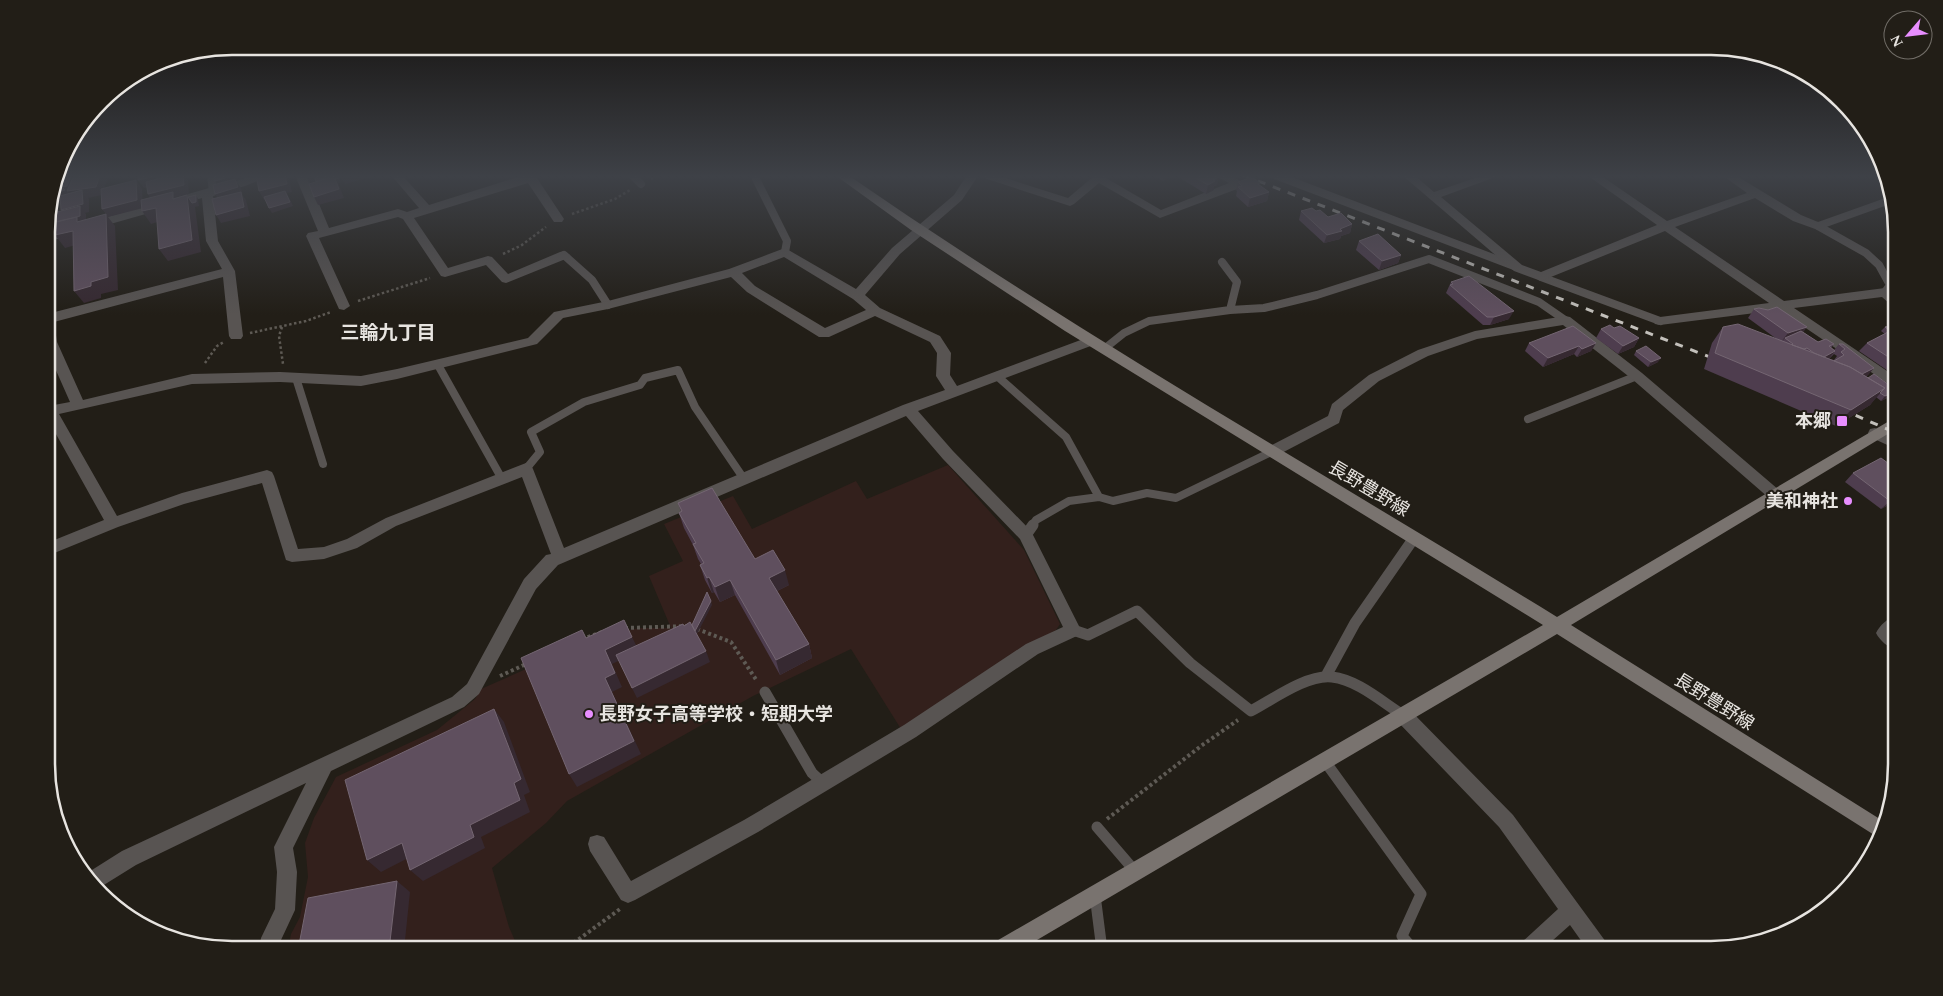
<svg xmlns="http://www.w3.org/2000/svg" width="1943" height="996" font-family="Spectral,'Noto Sans JP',serif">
  <rect width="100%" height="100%" fill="#221e17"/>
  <!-- education -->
  <path fill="#33201c" d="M948 465 1024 550 1060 624 1056 630 1003 660 901 729 851 649 753 696 567 801 546 823 492 868 509 927 519 950H288L291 934 300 917 308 877 305 843 314 818 336 777 437 730 475 699 481 689 605 634 640 628H671L649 576 683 561 664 524 733 496 752 529 856 481 867 499Z"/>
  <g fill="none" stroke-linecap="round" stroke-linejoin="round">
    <!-- path-far1 -->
    <path stroke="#5e5a54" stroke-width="2.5" stroke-dasharray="2.5 2.5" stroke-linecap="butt" d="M651 179 658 175
      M572 214 615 199 630 190
      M503 254 522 245 546 227
      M358 301 430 278
      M282 327 279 336 283 364
      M250 333 306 321 331 312
      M205 363 217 346 224 342"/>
    <!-- path -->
    <path stroke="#5e5a54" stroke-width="4" stroke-dasharray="3 3" stroke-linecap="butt" d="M625 628 689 626
      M697 629 731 642 757 681
      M582 639 602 632
      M500 676 526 664
      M1107 819 1201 746 1238 720
      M564 950 620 909"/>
    <!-- lane-far1 -->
    <path stroke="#585452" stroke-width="8" d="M211 175 213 192
      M632 175 641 184
      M754 175 787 241 785 252
      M1275 175 1514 266
      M1818 226 1866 253 1879 265 1890 285 1885 292
      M564 255 592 280 608 305
      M1222 262 1237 282 1230 310
      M1541 277 1660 321
      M1104 349 1124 333 1149 321 1230 310 1264 308 1317 295 1429 259 1539 302 1565 320
      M438 365 502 479
      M997 376 1066 437 1099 497
      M296 378 323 464
      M1528 419 1637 376
      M526 469 540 452 531 432 584 402 640 385 645 378 678 370 695 407 744 479
      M1032 526 1036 520 1069 501 1099 497 1113 501 1147 493 1176 498 1271 452"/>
    <!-- lane -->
    <path stroke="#585452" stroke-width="11" d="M1026 535 1033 525
      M1073 630 1088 635 1137 611 1190 663 1251 711C1272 700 1307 674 1332 677 1358 680 1382 702 1403 715
      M1326 676 1355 623 1414 538
      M765 692 812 773 823 783
      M1324 760 1421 894 1402 936 1413 949
      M1097 827 1134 870
      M1095 895 1102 950"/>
    <!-- street -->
    <path fill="#585452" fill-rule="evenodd" d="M255 175H272L245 186 213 195 218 241 235 271 243 336 241 339H231L229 336 223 277 54 322 57 342 83 400 192 374 280 372 361 376 397 369 528 338 554 312 608 301 729 269 785 248 856 289 892 248 954 195 967 175H996L1068 198 1094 176 1107 175 1106 178 1161 210 1229 183 1214 175H1230L1242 182 1237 189 1160 218 1099 183 1074 204 1070 206 978 176 962 200 900 254 865 295 880 308 940 336 951 353 950 375 957 386 1086 338H1096L1098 341 1096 344 918 411 953 451 1031 531 1081 630 1079 635 1038 654 916 737 758 832 635 900 628 903 621 900 590 851 588 844 590 837 597 835 604 837 631 881 744 820 904 725 1026 644 1063 627 1020 539 943 459 906 416 558 565 536 589 479 694 464 707 331 771 293 848 297 872 295 910 281 940 279 950H259L261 938 275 909 277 872 274 847 306 783 136 865 99 888 84 875 122 851 452 697 467 684 524 579 546 555 551 554 522 477 396 526 357 548 324 559 292 562 286 560 262 483 184 504 118 527 47 556V543L104 520 47 418V400L52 401 54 405 70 402 47 350V314L222 269 206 241 202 198 47 242V234ZM784 257 853 299 866 310 825 328 755 286 742 273ZM731 277 747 292 819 337H829L875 316 930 342 937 353 936 376 945 390 903 405 564 548 533 469 531 465 526 463 386 518 347 539 324 547 298 549 274 476 272 472 267 470 182 493 117 516 59 414 192 384 280 382 361 386 397 379 537 344 563 318 608 309Z
      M295 175H307L329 228 398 209 407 212 419 208 391 175H402L429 205 524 175H535L564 219 562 222H554L528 183 414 218 448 268 488 256 492 257 508 274 560 252 564 251 570 255 568 258 506 283 502 282 486 265 445 277 441 276 403 219 398 217 319 238 350 306 344 310 339 309 306 236 308 233 318 231Z
      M1402 175H1414L1434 192 1484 175H1501L1441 197 1522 265 1541 272 1657 225 1587 175H1600L1667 221 1747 193 1722 175H1735L1801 215 1818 222 1891 196 1893 203 1818 230 1793 221 1755 198 1675 227 1784 301 1885 288 1895 294V305L1890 304 1882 297 1794 308 1896 377V389L1779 310 1660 325 1655 324 1653 321 1655 318 1660 317 1769 303 1665 231 1541 281 1514 271Z
      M1565 316 1570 317 1642 373 1779 490 1781 494 1779 498 1774 500 1769 498 1632 379 1563 325 1477 339 1428 356 1379 381 1343 410 1339 423 1276 456 1271 457 1266 456 1264 452 1266 448 1328 416 1332 404 1369 375 1418 350 1475 331Z
      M1875 428 1896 437V449L1870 437 1868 433 1870 429Z
      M1896 615V650C1888 647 1880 641 1876 633 1880 625 1888 618 1896 615Z
      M1403 707 1409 709 1513 815 1606 942 1609 949H1587L1570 925 1543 949H1519L1522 942 1558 909 1499 827 1397 721 1394 715 1397 709Z"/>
    <!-- secondary -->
    <path fill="#79736f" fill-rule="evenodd" d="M835 175H848C1078 334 1320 471 1557 617L1896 417V429L1571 625 1883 821 1879 838 1557 634 1020 950H990L993 943 1543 625 1065 331 911 230Z"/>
    <!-- rail -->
    <path stroke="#c3c0bb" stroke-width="3" stroke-dasharray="8 8" stroke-linecap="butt" d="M1243 175 1720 361
      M1841 409 1896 433"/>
  </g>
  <!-- wall -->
  <path fill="#4e3d4e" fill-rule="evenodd" d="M1154 175H1173L1163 181Z
    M1180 175H1217V185L1214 186V190L1206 194 1180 178Z
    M1238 182 1260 186 1269 192 1267 201 1248 207 1236 196 1237 191 1236 190Z
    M1301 211H1316L1328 217 1352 224 1350 233 1341 236 1340 239 1324 243 1299 220Z
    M1359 241 1401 255 1398 263 1379 270 1356 250Z
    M1451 282 1509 319 1490 325H1483L1446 293Z
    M1754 309 1807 327 1803 332 1818 342 1834 344 1831 348 1834 350 1839 344 1874 368 1866 377 1893 395 1881 401 1876 397 1870 405 1836 426 1704 369 1712 343 1723 327 1778 340 1748 318ZM1834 354 1837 356 1834 360 1829 359Z
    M1896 325V374L1894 375 1859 351 1867 343 1885 334 1881 331 1885 327Z
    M1614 328 1639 338 1634 347 1618 354 1596 338 1601 329Z
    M1529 343H1596L1591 351 1577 357 1574 354 1543 367 1525 351Z
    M1636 351 1658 362 1648 367 1634 355Z
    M1853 473 1896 501 1881 509 1845 482Z
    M678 503 755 559 789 585 777 591 809 644 812 658 780 675 735 595 720 602 714 592 712 593 705 580 700 565 701 564 698 559 693 545 684 528 679 513 681 512Z"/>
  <!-- shaded-wall -->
  <path fill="#362931" d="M59 175H107L108 177 102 195 88 198 89 199V212L85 213 86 214V225L67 218 61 210 71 198 59 203 53 195 54 194 62 187Z
    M160 175H171V183L144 188 138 180Z
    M182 175H184L188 181 189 194 176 197 181 204 187 195 192 203 196 195 198 199 199 206 195 207 201 252 168 261 159 249 192 240 153 203 148 194Z
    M224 175H225L229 181 230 187 220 189 215 181Z
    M228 175H256L236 181 241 188 243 196 246 200 250 216 221 223 216 215 220 202 215 194 232 182Z
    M285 175H288L292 192 287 193 293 206 272 213 269 208 287 193 264 200 259 191Z
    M305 175H331V176L309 183Z
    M338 175 341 183H338L344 198 318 205 314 197 320 189Z
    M377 175 345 184 340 176 341 175Z
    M1166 175H1173L1163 181 1164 177Z
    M1219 177 1217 185 1214 186V190L1206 194 1208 185 1213 180Z
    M136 180 142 189 143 208 108 217 115 226 118 290 101 294V298L84 303 74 291 91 282 106 214 102 209Z
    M1269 192 1267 201 1248 207 1250 198Z
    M156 208 164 220 151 224 142 211Z
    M1352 224 1350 233 1341 236 1340 239 1324 243 1327 235 1340 229Z
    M73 231 83 243 65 248 55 235Z
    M1401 255 1398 263 1379 270 1382 261Z
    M1514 311 1509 319 1490 325 1494 317Z
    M1807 327 1800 335 1785 338 1781 342 1788 333Z
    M1639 338 1634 347 1618 354 1623 346Z
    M1596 343 1591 351 1577 357 1582 349Z
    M1579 346 1574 354 1543 367 1548 358Z
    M1835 351 1828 360 1821 358Z
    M1661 358 1658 362 1648 367 1651 362Z
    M1874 368 1867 376 1849 386 1857 377Z
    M1885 388 1870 405 1836 426 1851 410Z
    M1896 391 1893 395 1881 401 1885 396Z
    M1896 497V501L1881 509 1890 501Z
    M785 570 789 585 773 593 769 578Z
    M709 577 714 592 712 593 707 578Z
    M730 580 735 595 720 602 715 587Z
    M711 601 712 605 696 636 695 632Z
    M632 637 639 651 612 664 622 687 612 692 641 754 577 787 569 774 605 678V650Z
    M809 644 812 658 780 675 776 660Z
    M706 651 710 662 637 698 632 688Z
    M494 709 504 722 530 792 524 795 530 812 481 837 485 848 423 881 410 870 514 783Z
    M402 843 414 855 381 872 367 860Z
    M397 881 410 892 404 950H389Z"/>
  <!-- building -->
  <path fill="#5f4f5e" stroke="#746672" d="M59 175H68L67 177 71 176 67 186 62 187 65 190 54 194Z
    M74 175H100L96 187 67 191Z
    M138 175H160L138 180Z
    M172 175H183L184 185 148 194 146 182Z
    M214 175H224L225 178 215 181Z
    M256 175H285L287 184 259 191Z
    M322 175H338L339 178 336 179 334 176 316 182 315 178Z
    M1191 175H1217L1219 177 1213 180 1215 181 1208 185Z
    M334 176 339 189 314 197 309 184Z
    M1252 177 1260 183 1258 184 1269 192 1250 198 1238 187 1242 186 1238 182Z
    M235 179 238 187 215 194 213 185Z
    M136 180 137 200 102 209 101 189Z
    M82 190 83 204 61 210 60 196Z
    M285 191 290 202 269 208 264 197Z
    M173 192V199L187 195 192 240 159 249 156 208 142 211 141 200Z
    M241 192 244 207 216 215 212 199Z
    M196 195V202L192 203 188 197Z
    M80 206V216L57 222V212Z
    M1312 208 1316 211 1320 210 1328 217 1341 213 1352 224 1340 229 1342 231 1327 235 1301 211Z
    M106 214 108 277 91 282V286L74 291 73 231 55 235 54 222 77 217V222Z
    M1378 234 1401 255 1382 261 1359 241Z
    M1469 276 1514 311 1494 317H1487L1450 285 1453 284 1451 282Z
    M1777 307 1807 327 1788 333 1754 309 1759 308 1768 310Z
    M1738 324 1850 367 1885 388 1851 410 1715 353 1723 327Z
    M1610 325 1614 328 1620 326 1639 338 1623 346 1601 329Z
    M1896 325V335L1885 327Z
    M1573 326 1596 343 1582 349 1579 346 1548 358 1529 343Z
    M1801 331 1818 342 1826 339 1834 344 1829 346 1835 351 1824 357 1814 353 1807 348 1804 349 1792 345 1793 344 1785 338Z
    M1890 331 1896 335V362L1867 343Z
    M1839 344H1843L1874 368 1862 374 1850 367 1834 361 1844 355 1841 352 1845 349Z
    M1646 346 1661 358 1651 362 1636 351Z
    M1874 374 1896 390V391L1885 396 1880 393 1885 388 1868 378Z
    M1881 458 1896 469V497L1890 501 1853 473Z
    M712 488 755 559 773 550 785 570 769 578 809 644 776 660 730 580 715 587 709 577 707 578 700 565 704 563 693 544 696 543 679 513 682 511 678 503Z
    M707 592 711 601 695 631 692 625Z
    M624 620 632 637 605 650 615 673 605 678 634 741 569 774 521 658 582 630 586 638Z
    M690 622 706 651 632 688 616 655 683 624 684 626Z
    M494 709 521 779 514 783 520 800 470 825 474 837 410 870 402 843 367 860 345 780Z
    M397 881 389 950H298L308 898Z"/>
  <!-- sky -->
  <linearGradient id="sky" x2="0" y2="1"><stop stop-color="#13100d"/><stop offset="0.56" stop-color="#3e4147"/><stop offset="1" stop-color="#3e4147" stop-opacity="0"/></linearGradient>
  <rect width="1943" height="315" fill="url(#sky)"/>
  <!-- markers -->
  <g fill="#e88eff" stroke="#221e17" stroke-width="2">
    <rect x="1836" y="415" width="12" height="12" rx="2.5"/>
    <circle cx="1848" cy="501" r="5"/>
    <circle cx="589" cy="714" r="5"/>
  </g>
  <g text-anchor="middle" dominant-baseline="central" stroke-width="4" stroke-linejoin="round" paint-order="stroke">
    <!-- poi labels -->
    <g font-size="18" font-weight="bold" fill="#e7e4e0" stroke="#221e17" text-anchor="end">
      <text x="1831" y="421">本郷</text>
      <text x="1838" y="501">美和神社</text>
      <text x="599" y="714" text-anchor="start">長野女子高等学校・短期大学</text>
    </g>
    <!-- street labels -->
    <g font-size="18" fill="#e7e4e0" stroke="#221e17">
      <text transform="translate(1369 489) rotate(31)">長野豊野線</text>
      <text transform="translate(1714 702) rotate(32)">長野豊野線</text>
    </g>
    <!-- neighbourhood labels -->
    <g font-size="19" font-weight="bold" fill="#e7e4e0" stroke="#221e17">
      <text x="388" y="333">三輪九丁目</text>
    </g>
  </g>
  <!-- crop -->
  <path d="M0 0H1943V996H0ZM232 55H1711A177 177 0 0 1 1888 232V764A177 177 0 0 1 1711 941H232A177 177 0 0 1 55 764V232A177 177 0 0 1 232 55Z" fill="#221e17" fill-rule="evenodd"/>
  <path fill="none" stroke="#e7e4e0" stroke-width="2.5" d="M232 55H1711A177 177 0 0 1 1888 232V764A177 177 0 0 1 1711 941H232A177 177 0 0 1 55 764V232A177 177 0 0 1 232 55Z"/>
  <!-- north arrow -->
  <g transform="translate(1908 35) rotate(242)"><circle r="24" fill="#221e17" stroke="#716d67"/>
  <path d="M0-4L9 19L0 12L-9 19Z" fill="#e88eff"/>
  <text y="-8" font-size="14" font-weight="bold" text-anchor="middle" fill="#e7e4e0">N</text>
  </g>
</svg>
